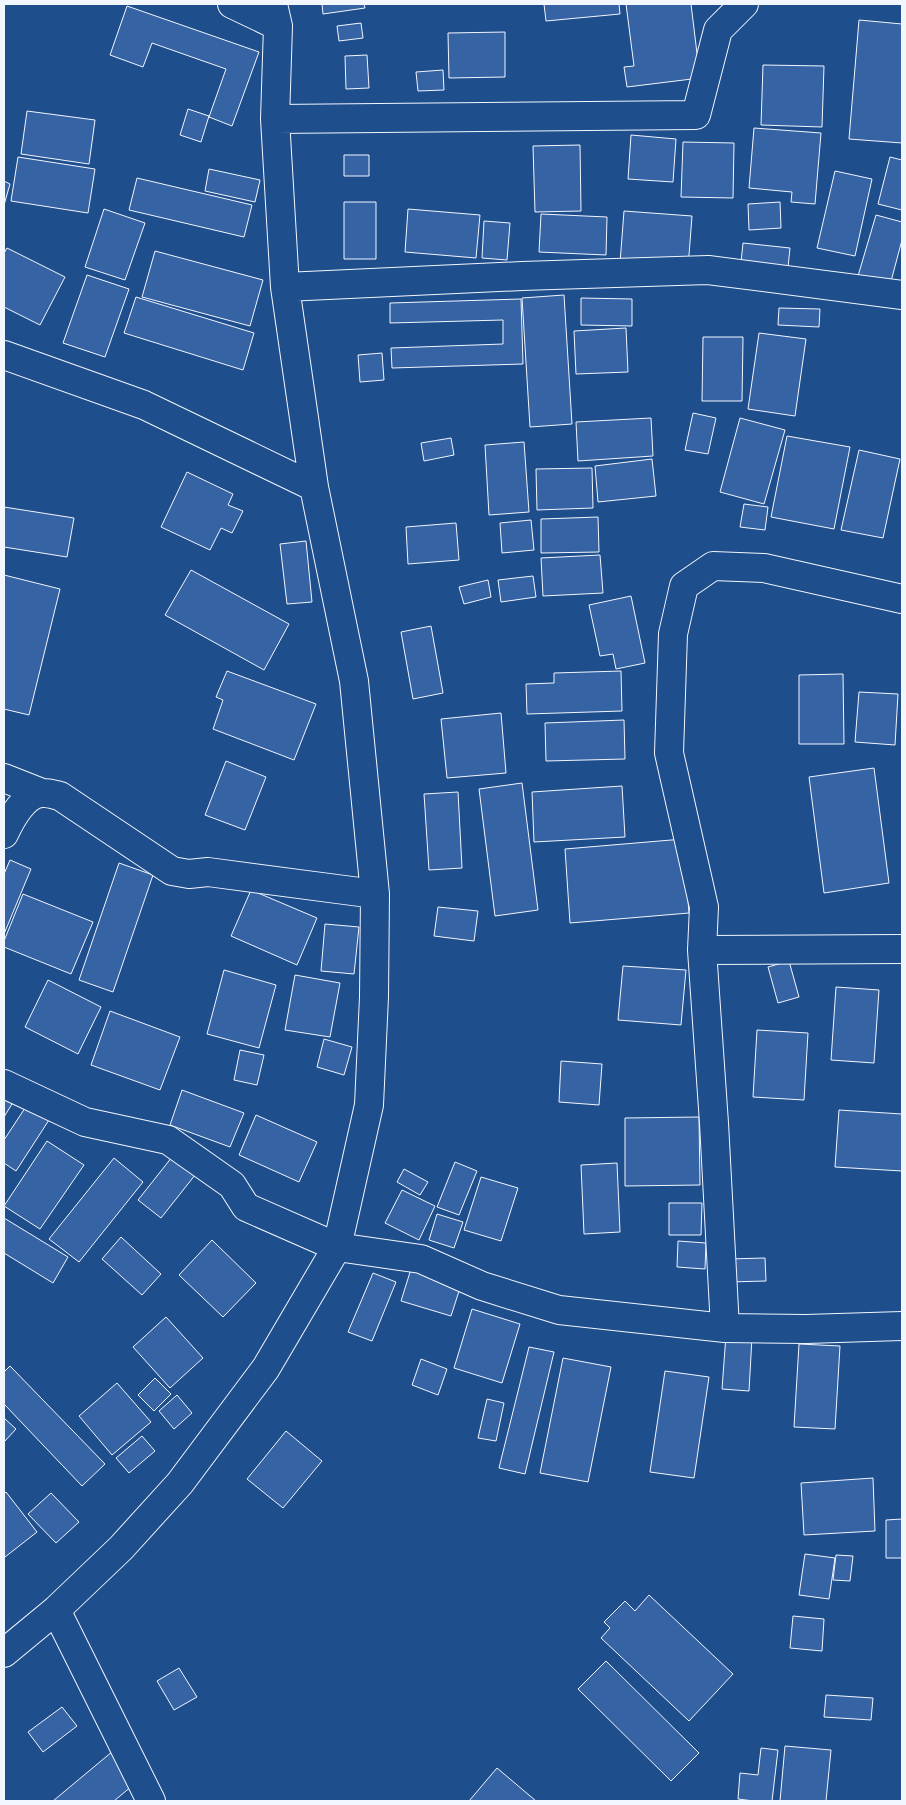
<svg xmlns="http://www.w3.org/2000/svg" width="906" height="1805" font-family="'PT Sans',sans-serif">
  <rect width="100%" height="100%" fill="#1f4e8c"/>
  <!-- building -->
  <path fill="#3563a3" stroke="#f2f6ff" d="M322 4H364L365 8 323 14Z
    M544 4H619L620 14 546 21Z
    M626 4H691L700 78 627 87 624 67 634 66Z
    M127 6 259 52 232 126 209 117 226 69 152 43 143 67 110 55Z
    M859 20 902 24V143L849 139Z
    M361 23 363 38 339 41 337 26Z
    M505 32V77L449 78 448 33Z
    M367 55 369 88 346 89 345 56Z
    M763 65 824 66 822 127 761 125Z
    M443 70 444 90 418 91 416 72Z
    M188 109 209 116 201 142 180 135Z
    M27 111 95 120 89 164 21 154Z
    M754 128 821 133 815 204 791 202 792 192 749 188Z
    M631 135 676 139 673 182 628 179Z
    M683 142 734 143 733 198 681 197Z
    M580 145 581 211 535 212 533 146Z
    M344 155H369V176H344Z
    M18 157 95 169 88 213 11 201Z
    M890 157 902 160V210L878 204Z
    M209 169 260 180 255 202 205 191Z
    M835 171 872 179 855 256 817 248Z
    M137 178 252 205 244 237 129 210Z
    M4 181 10 184 4 205Z
    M344 202H376V259H344Z
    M780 202 781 228 749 230 748 204Z
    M104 209 145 223 125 280 85 267Z
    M408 209 480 215 476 258 405 252Z
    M624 211 692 216 688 268 620 263Z
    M541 214 607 217 606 255 539 252Z
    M876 215 902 222V240L890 285 858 276Z
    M484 221 510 223 507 260 482 258Z
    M743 243 790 248 787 277 740 272Z
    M7 248 65 277 40 325 4 307V253Z
    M155 251 263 280 250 326 142 297Z
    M87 275 129 289 105 357 63 343Z
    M564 295 572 424 530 427 522 298Z
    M136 297 254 333 243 370 124 333Z
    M581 298 632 299V326L581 325Z
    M521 299 523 364 392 368 391 348 503 344V320L390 323V303Z
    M779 308 820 309 819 327 778 325Z
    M626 328 628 372 576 374 574 331Z
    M759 333 806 339 795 416 748 409Z
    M703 337H743L742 401H702Z
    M382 353 384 380 360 382 358 355Z
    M693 413 716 418 708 454 685 450Z
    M651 418 653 456 578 461 576 422Z
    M740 418 785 430 764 504 720 492Z
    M787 436 850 447 834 529 771 517Z
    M451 438 454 455 424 461 421 443Z
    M524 442 529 512 489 515 485 445Z
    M859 450 900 459 883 538 841 530Z
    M652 459 656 496 598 502 595 466Z
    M592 468 593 508 537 510 536 469Z
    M187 472 233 494 228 505 243 511 232 533 221 528 210 550 161 527Z
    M744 504 768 507 765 530 740 527Z
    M4 507 74 518 67 557 4 547Z
    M598 517 599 552 541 553V519Z
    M531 520 534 550 502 553 500 523Z
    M456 523 459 560 408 564 406 527Z
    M306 541 312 602 287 604 280 544Z
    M600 555 603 593 543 596 541 558Z
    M191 570 289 624 264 670 165 615Z
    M4 575 60 589 29 715 4 709Z
    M533 576 536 597 501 602 498 580Z
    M488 580 491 597 464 604 459 587Z
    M631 596 645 663 616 669 613 654 600 656 589 605Z
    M431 626 443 693 413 699 401 632Z
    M227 671 316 704 294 760 213 729 223 700 216 697Z
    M621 671 622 711 527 714 526 684 554 683V673Z
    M843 674 844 744H799V675Z
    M859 692 898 694 895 745 855 742Z
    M501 713 506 773 447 778 441 719Z
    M624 720 625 759 546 761 545 723Z
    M226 761 266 777 245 830 205 815Z
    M874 768 889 883 824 893 809 777Z
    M522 783 538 910 495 916 479 789Z
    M622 786 625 837 534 842 532 792Z
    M458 792 462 868 429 870 424 794Z
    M683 839 689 913 570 923 565 849Z
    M10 860 31 869 4 934V874Z
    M119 863 153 875 113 992 79 980Z
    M251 890 317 918 297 965 231 936Z
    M23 894 93 922 71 974 4 947V941Z
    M438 907 478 911 474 941 434 936Z
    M325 924 359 927 354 974 321 971Z
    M789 961 799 997 778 1003 768 967Z
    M623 966 686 970 681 1025 618 1020Z
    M224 970 276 985 259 1048 207 1034Z
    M295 975 340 983 330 1037 285 1030Z
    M48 980 101 1007 78 1054 25 1027Z
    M836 987 879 990 874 1063 831 1060Z
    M110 1011 180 1037 160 1090 91 1065Z
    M757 1030 808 1033 804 1100 753 1097Z
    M324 1039 352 1047 344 1075 317 1067Z
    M240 1050 264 1055 257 1085 234 1080Z
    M561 1061 602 1064 599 1105 559 1102Z
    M182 1090 244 1113 230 1147 170 1125Z
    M4 1092 15 1099 4 1117Z
    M27 1105 49 1120 16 1171 4 1163V1140Z
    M839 1110 902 1114V1171L835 1167Z
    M256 1115 317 1142 299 1182 239 1155Z
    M699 1117 700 1185 625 1186V1118Z
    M47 1141 84 1165 40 1229 4 1206Z
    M176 1152 199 1170 161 1218 138 1200Z
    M114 1158 143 1182 79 1262 49 1239Z
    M455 1162 477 1171 459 1215 437 1207Z
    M617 1163 620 1232 584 1234 581 1165Z
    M404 1169 428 1182 420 1195 397 1182Z
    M481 1177 518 1188 501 1241 464 1230Z
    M402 1190 435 1206 419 1240 385 1223Z
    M669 1203H702L701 1235H669Z
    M437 1214 463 1222 454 1248 429 1240Z
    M4 1218 68 1257 53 1283 4 1253Z
    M121 1237 161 1274 142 1295 102 1259Z
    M212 1240 256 1283 223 1317 179 1275Z
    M678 1241 706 1243 705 1269 677 1267Z
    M765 1258 766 1281 728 1282 727 1259Z
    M411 1269 461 1285 451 1316 401 1301Z
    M373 1273 396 1282 372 1341 348 1332Z
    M472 1309 520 1324 502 1383 454 1368Z
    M166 1317 203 1358 170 1388 133 1347Z
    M726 1335 752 1337 749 1391 722 1389Z
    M799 1344 840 1346 835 1429 794 1427Z
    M529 1347 554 1352 525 1474 499 1468Z
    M563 1358 611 1367 588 1482 540 1473Z
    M421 1359 447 1369 438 1395 412 1385Z
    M10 1366 105 1464 82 1486 4 1404V1372Z
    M665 1371 709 1377 694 1478 650 1472Z
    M155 1378 171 1394 154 1411 138 1395Z
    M117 1383 151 1422 112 1455 79 1416Z
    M177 1395 192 1413 174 1429 159 1411Z
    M487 1399 504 1403 496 1441 478 1438Z
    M4 1418 16 1429 4 1442Z
    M286 1431 322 1461 283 1508 247 1479Z
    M142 1436 155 1451 129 1473 116 1458Z
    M873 1478 875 1531 804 1535 801 1483Z
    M6 1492 37 1532 5 1557 4 1556V1494Z
    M51 1493 79 1522 56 1543 28 1514Z
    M902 1519V1558H886V1520Z
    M805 1554 835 1558 829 1599 799 1595Z
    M836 1555 853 1556 850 1581 833 1580Z
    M649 1595 733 1674 689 1721 601 1638 610 1628 604 1622 625 1601 635 1611Z
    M793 1616 824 1619 822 1651 790 1648Z
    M606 1661 699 1753 671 1781 578 1689Z
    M179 1668 197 1697 174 1710 157 1681Z
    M826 1695 873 1698 871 1720 824 1717Z
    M62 1707 77 1726 43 1752 28 1732Z
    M785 1746 831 1750 826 1801H780Z
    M761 1748 778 1750 772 1801H754L738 1799 740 1773 758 1775Z
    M113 1751 138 1781 114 1801H53Z
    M497 1768 536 1801H469Z"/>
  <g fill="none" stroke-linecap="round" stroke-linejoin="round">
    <!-- street casing -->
    <g stroke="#f2f6ff" stroke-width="30">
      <path id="street" d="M232 4 278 26
        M275 119 696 115 718 30 744 4
        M285 287 522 276 708 270 902 295
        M4 355 144 405 314 487
        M4 778 42 793
        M4 834C11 819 25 792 44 793 49 793 55 795 60 796L172 871 189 874 208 872 375 894
        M702 950 902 949
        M4 1084 85 1122 168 1140 232 1185 246 1207 337 1247 421 1259 482 1286 559 1310 725 1328 806 1329 902 1326
        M725 1328 714 1123 702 950 704 907 669 753 673 634 684 586 713 566 764 568 902 599
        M56 1610 151 1801
        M4 1653 56 1610 121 1548 180 1483 266 1368 337 1247 369 1105 374 997 375 894 354 681 314 487 285 287 275 119 278 26 273 4"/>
    </g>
    <!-- street -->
    <use href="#street" stroke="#1f4e8c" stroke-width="28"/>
  </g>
  <!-- border -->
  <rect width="906" height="1805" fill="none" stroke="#f2f6ff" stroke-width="10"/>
</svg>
